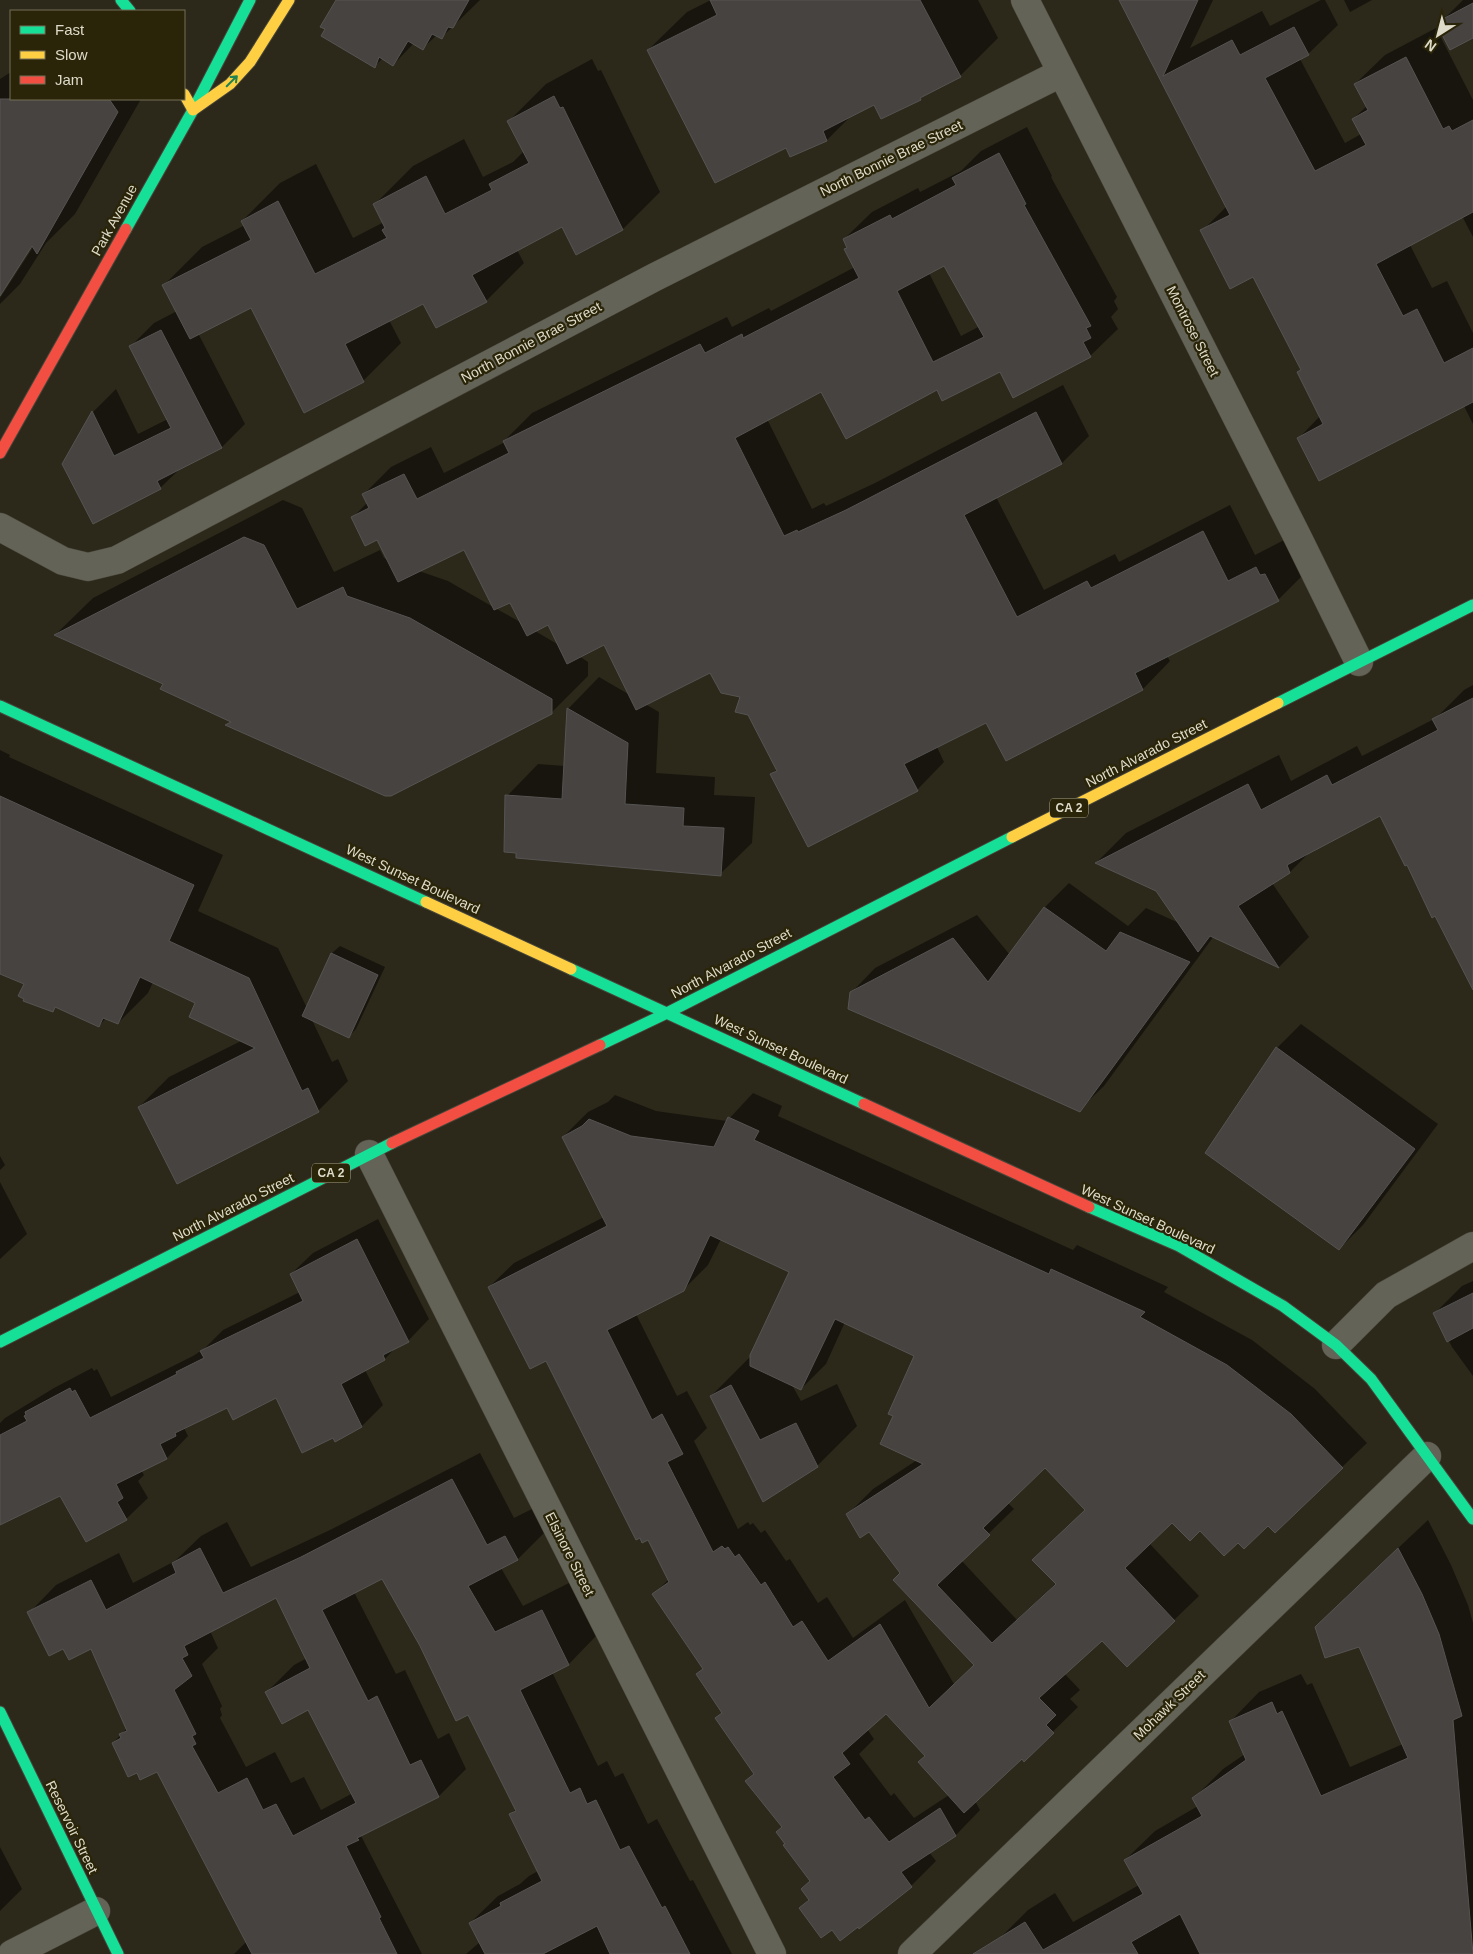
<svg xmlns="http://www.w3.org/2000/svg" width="1473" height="1954" font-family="Arial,sans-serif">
  <rect width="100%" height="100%" fill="#2c291a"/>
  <!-- shadow -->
  <path fill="#0007" fill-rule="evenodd" d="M338 0H480L442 37 437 35 423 48 414 43 393 65 383 58 375 66Z
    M711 0H978L998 38 960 76 925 94 920 99 874 103 853 114 827 140 791 156 787 146 648 50 687 12Z
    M1120 0H1213L1190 48 1262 11 1270 26 1321 0H1325L1338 25 1308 54 1300 59 1345 143 1361 134 1353 119 1367 106 1355 84 1385 55 1436 28 1473 100V237L1462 216 1410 245 1432 288 1447 281 1473 333V424L1464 406 1299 438 1320 416 1298 372 1302 369 1253 276 1202 231 1227 206Z
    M1344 0H1372L1350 12Z
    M1463 0H1473V37L1440 27 1444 23 1443 20Z
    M592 59 598 71 601 70 660 192 623 229 563 225 517 250 524 263 486 301 424 302 389 320 401 343 363 381 251 306 198 333 245 424 222 447 181 468 160 488 64 464 93 412 116 389 138 434 168 419 130 347 154 323 177 311 164 285 202 247 245 225 242 221 280 183 316 164 353 238 384 222 375 204 413 166 464 139 483 177 513 162 524 151 509 121 546 84Z
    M11 72V99H141L75 214 46 243 20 284 0 304V298L37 241 35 240 0 293V79Z
    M1027 127 1052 176 1051 177 1117 297 1114 301 1118 309 1111 317 1118 329 1090 356 1000 370 937 389 821 390 767 419 812 509 824 503 826 506 875 483 1063 385 1089 436 1062 463 996 497 1044 590 1115 554 1119 562 1230 505 1255 555 1284 540 1288 549 1292 547 1305 573 1278 600 1167 656 1170 661 1143 689 1006 759 987 721 937 747 944 762 917 790 772 774 777 769 742 696 711 672 645 704 659 712 656 773 715 777 714 795 755 797 752 843 720 874 507 796 538 764 565 766 568 709 599 677 630 695 604 643 579 656 588 662V676L551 713 227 725 231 721 165 683 56 634 93 598 283 500 302 508 334 572 380 550 384 558 388 560 377 538 353 517 368 502 364 494 391 467 431 447 444 473 505 442 504 441 532 413 727 317 732 327 769 308 771 311 855 267 846 249 848 247 844 239 872 212 918 188 920 192 961 171 981 151ZM944 265 980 326 961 336 929 273ZM465 548 495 608 448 581 419 571ZM510 601 522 623 495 608ZM549 624 559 645 535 631Z
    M1473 685V987L1381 815 1311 851 1290 872 1272 883 1309 937 1279 967 1214 936 1104 1086 1079 1110 851 993 875 968 977 915 1010 955 1045 907 1069 883 1128 926 1146 908 1179 923 1157 890 1097 862 1126 833 1279 755 1291 781 1357 746 1362 756 1436 718 1464 690Z
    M0 750 10 755 9 757 223 855 198 911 278 948 307 1008 332 953 340 946 385 967 356 1029 349 1036 312 1020 332 1062 338 1059 348 1081 318 1111 139 1107 169 1077 243 1040 197 1002 153 982 148 993 118 1023 106 1018 99 1026 56 1006 52 1010 26 984 0 972Z
    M1301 1024 1438 1124 1363 1225 1339 1249 1207 1153 1277 1048Z
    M753 1093 782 1106 778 1116 1073 1250 1077 1245 1168 1287 1164 1292 1252 1340 1315 1389 1367 1443 1342 1467 1268 1524 1238 1541 1172 1521 1149 1543 1199 1596 1174 1620 1102 1639 1064 1673 1080 1690 1070 1699 1078 1707 1024 1760 1022 1757 975 1801 980 1810 956 1835 929 1852 936 1861 911 1886 858 1925 832 1928 800 1908 809 1899 811 1880 786 1844 783 1827 747 1781 755 1772 717 1718 723 1712 704 1668 653 1595 669 1579 648 1539 546 1359 489 1287 514 1263 604 1217 563 1137 588 1112 608 1102 615 1095 656 1111 727 1121ZM721 1239 791 1271 751 1356 711 1396 763 1501 817 1466 857 1426 837 1384 801 1401 792 1385 801 1389 826 1364 845 1322 915 1355 894 1415 917 1460 873 1489 848 1514 870 1530 975 1665 954 1684 905 1600 853 1638 827 1597 818 1603 790 1559 786 1561 765 1530 761 1533 753 1523 750 1525 748 1522 738 1529 694 1441 707 1428 687 1391 677 1396 636 1314 683 1290 708 1265ZM1045 1467 1086 1509 1056 1583 1017 1620 961 1560 1014 1509 1008 1503ZM886 1712 926 1756 949 1795 914 1818 894 1793 891 1796 859 1754 874 1739 867 1729Z
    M0 1156 5 1165 0 1170Z
    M0 1182 27 1234 0 1259Z
    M378 1219 429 1319 408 1341 398 1345 385 1359 365 1370 383 1405 362 1426 335 1440 333 1436 277 1397 227 1406 184 1428 188 1436 167 1458 141 1470 144 1475 138 1481 148 1498 126 1519 60 1495 0 1524V1423L5 1418 54 1388 92 1368 94 1371 97 1369 111 1397 193 1356 205 1348 223 1330 300 1292 291 1274 313 1253Z
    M1473 1281V1376L1452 1347 1435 1313 1462 1286Z
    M480 1453 514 1518 532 1509 545 1532 518 1559 501 1568 523 1606 569 1583 596 1636 569 1664 552 1672 598 1766 607 1761 615 1777 623 1773 648 1824 657 1819 690 1881 693 1880 732 1954H466L480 1942 470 1923 498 1896 520 1884 529 1876 538 1871 511 1814 516 1809 469 1713 434 1668 383 1578 354 1592 396 1674 405 1670 438 1739 449 1733 466 1769 439 1796 368 1831 358 1830 422 1954H234L246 1942 157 1771H137L113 1743 127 1728 91 1647H64L29 1613 56 1585 119 1553 133 1583 175 1561 201 1536 227 1522 251 1567 330 1530ZM277 1597 307 1658 294 1665 267 1692 309 1708 353 1793 321 1810 304 1777 291 1783 275 1752 246 1767 220 1718 222 1715 220 1709 222 1706 202 1664 218 1648 210 1631Z
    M1428 1520 1451 1565 1468 1605 1473 1623V1954H1009L999 1939 1028 1910 1055 1893 1073 1922 1139 1885 1125 1860 1155 1831 1198 1806 1194 1798 1223 1769 1245 1754 1230 1722 1259 1692 1301 1674 1307 1685 1312 1683 1350 1767 1403 1744 1345 1598Z
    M0 1847 22 1889 0 1911Z"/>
  <!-- building -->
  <path fill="#464340" stroke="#565453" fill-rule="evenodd" d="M336 0H469L453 28 448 27 442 39 432 34 423 50 408 41 393 66 379 57 375 68 321 36 325 29 320 27Z
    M710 0H920L961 77 920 98 921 100 881 119 874 105 823 131 827 141 790 157 786 148 715 183 647 50 717 15Z
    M1119 0H1198L1163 76 1232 40 1240 55 1294 27 1309 55 1265 78 1315 171 1366 145 1352 119 1368 110 1354 84 1406 57 1443 129 1449 126 1452 131 1473 120V212L1376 264 1403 316 1417 309 1444 363 1473 348V402L1319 481 1297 438 1323 424 1297 372 1301 370 1253 277 1230 289 1200 230 1230 215Z
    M1473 3V38L1450 50 1438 27 1443 24 1441 20Z
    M554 96 560 108 563 107 623 230 576 255 562 227 472 275 487 302 436 328 423 304 345 344 364 382 304 413 251 308 190 339 162 285 251 240 241 221 278 201 315 274 387 238 382 230 385 228 373 204 426 176 445 214 492 190 489 184 529 163 507 121Z
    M0 99H109L118 112 37 254 32 246 0 296Z
    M999 153 1026 204 1024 205 1091 326 1086 328 1091 338 1083 342 1091 357 1013 398 1000 372 942 401 937 390 846 439 821 392 735 438 784 536 797 530 798 532 846 510 1036 412 1062 464 964 515 1017 617 1087 581 1091 588 1203 531 1228 581 1256 567 1260 575 1265 574 1279 601 1135 673 1143 690 1006 761 986 723 904 764 918 791 808 847 770 774 777 771 748 715 735 712 740 697 721 693 710 673 636 710 604 645 567 664 548 625 527 636 510 603 494 610 464 550 398 582 377 540 365 546 351 517 369 508 362 494 404 474 417 499 509 453 503 441 700 344 705 353 742 334 743 338 859 278 844 249 847 248 843 239 890 215 892 219 956 185 952 178ZM944 266 984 337 933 362 897 291Z
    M161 330 222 448 157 481 161 489 93 524 62 464 92 411 114 456 171 428 129 346Z
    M244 537 264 545 297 609 343 587 347 596 410 618 552 699V714L391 796H385L225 725 231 722 160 689 163 684 54 635Z
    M1473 698V990L1435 916 1432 918 1407 865 1405 866 1380 816 1287 865 1290 873 1238 906 1279 968 1210 936 1198 952 1156 891 1095 863 1248 784 1261 810 1327 775 1332 785 1438 730 1432 719Z
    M567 708 628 743 625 804 684 808 683 826 724 828 721 876 516 858V853L504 852 505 795 562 799Z
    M0 796 194 885 169 941 249 978 302 1091 308 1088 319 1112 177 1184 138 1107 255 1048 189 1017 195 1003 140 977 118 1024 103 1018 99 1027 55 1007 53 1012 23 1001 24 999 18 996 24 984 0 974Z
    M1044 907 1106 951 1120 932 1190 962 1080 1112 938 1048 848 1009 850 992 953 938 988 982Z
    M331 953 378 975 349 1038 302 1016Z
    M1276 1047 1415 1149 1339 1250 1205 1153Z
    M728 1117 759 1131 754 1140 1049 1274 1051 1269 1145 1312 1140 1317 1227 1365 1291 1414 1343 1468 1275 1533 1268 1526 1244 1549 1238 1543 1224 1556 1200 1531 1190 1541 1172 1523 1125 1568 1175 1621 1127 1667 1102 1641 1039 1698 1056 1715 1046 1725 1054 1733 1024 1762 1022 1759 964 1813 918 1762 925 1756 886 1714 842 1753 850 1764 833 1777 865 1820 869 1817 889 1842 940 1808 956 1836 901 1872 912 1887 859 1929 858 1927 840 1941 832 1930 821 1938 799 1908 809 1900 801 1889 810 1881 783 1845 785 1844 776 1832 782 1827 745 1781 754 1774 715 1718 722 1713 696 1674 703 1669 652 1594 669 1582 648 1540 642 1543 640 1538 636 1540 546 1361 530 1369 488 1287 607 1226 562 1137 582 1126 589 1119 631 1136 714 1147ZM710 1235 789 1272 750 1355V1366L801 1390 835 1319 914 1356 888 1414 893 1416 880 1444 923 1464 846 1514 860 1538 869 1532 900 1573 893 1580 974 1665 929 1708 880 1624 828 1661 802 1621 793 1627 765 1582 761 1585 739 1554 735 1557 728 1547 725 1549 722 1546 713 1552 667 1462 683 1454 662 1414 652 1420 607 1330 684 1291ZM1045 1468 1085 1510 1032 1560 1056 1584 992 1643 937 1585 990 1535 983 1528Z
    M357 1239 409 1342 383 1355 385 1360 341 1384 362 1427 335 1442 333 1438 302 1453 276 1398 233 1420 227 1408 175 1433 176 1436 160 1444 167 1459 116 1484 123 1498 117 1502 127 1520 86 1542 60 1496 0 1525V1435L27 1421 24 1416 26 1415 25 1412 70 1388 72 1392 75 1390 90 1418 177 1374 176 1372 204 1358 200 1351 303 1301 290 1274Z
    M1473 1293V1328L1447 1342 1433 1313Z
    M731 1385 760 1440 796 1423 818 1467 763 1502 710 1396Z
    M452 1479 487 1545 505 1536 518 1560 468 1586 495 1632 542 1610 569 1665 520 1690 570 1793 580 1788 587 1804 596 1800 620 1850 629 1846 662 1908 665 1906 690 1954H610L597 1926 543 1954H485L469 1923 501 1906 500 1903 542 1881 509 1814 516 1811 468 1715 456 1721 420 1646 382 1579 322 1610 368 1701 377 1696 410 1765 421 1760 439 1797 357 1838 359 1840 346 1846 381 1917 379 1918 397 1954H252L157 1772 140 1780 137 1773 128 1777 112 1743 121 1738 119 1734 127 1731 91 1649 69 1660 63 1649 49 1656 27 1612 91 1580 106 1610 176 1573 172 1563 200 1548 223 1593 301 1557ZM276 1598 310 1668 265 1692 282 1724 308 1710 356 1803 293 1836 276 1804 263 1810 247 1778 218 1793 192 1746 196 1744 192 1736 196 1734 174 1690 192 1676 182 1658 188 1655 184 1646Z
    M1398 1548 1422 1594 1439 1634 1462 1716 1453 1720 1473 1954H1200L1180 1914 1131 1942 1138 1954H973L1025 1922 1043 1950 1143 1894 1124 1860 1202 1816 1192 1798 1246 1760 1229 1721 1272 1702 1277 1714 1282 1711 1321 1796 1408 1758 1359 1647 1325 1658 1315 1627Z"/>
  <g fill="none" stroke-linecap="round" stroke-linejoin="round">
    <!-- street casing -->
    <g stroke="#48463a" stroke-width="29">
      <path id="street" d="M1025 0 1297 536 1359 662
        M0 527 63 561 88 567 117 560 655 277 1061 73
        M369 1154 772 1954
        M1336 1345 1386 1295 1473 1246
        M12 1954 96 1911
        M912 1954 1427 1456"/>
    </g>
    <!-- fast casing -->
    <g stroke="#48463a" stroke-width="13">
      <path id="fast" d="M121 0 130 11
        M126 229 193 110 250 0
        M1278 703 1473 605
        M0 706 426 902
        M571 969 864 1104
        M600 1045 667 1013 1012 837
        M1089 1207 1179 1246 1283 1306 1336 1345 1371 1379 1473 1519
        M0 1342 392 1143
        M0 1712 118 1954"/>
    </g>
    <!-- slow casing -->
    <g stroke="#48463a" stroke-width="13">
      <path id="slow" d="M184 94 193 110 230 84 250 62 289 0
        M1012 837 1278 703
        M426 902 571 969"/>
    </g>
    <!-- jam casing -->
    <g stroke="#48463a" stroke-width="13">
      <path id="jam" d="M0 453 126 229
        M864 1104 1089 1207
        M392 1143 600 1045"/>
    </g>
    <!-- street -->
    <use href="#street" stroke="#646357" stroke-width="28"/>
    <!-- fast -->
    <use href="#fast" stroke="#16e098" stroke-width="11"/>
    <!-- slow -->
    <use href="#slow" stroke="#ffcf43" stroke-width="11"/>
    <!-- jam -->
    <use href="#jam" stroke="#f24e42" stroke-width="11"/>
  </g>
  <!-- one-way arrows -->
  <defs><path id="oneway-shaft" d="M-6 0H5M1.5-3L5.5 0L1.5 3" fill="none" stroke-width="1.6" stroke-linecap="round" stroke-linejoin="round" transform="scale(1.25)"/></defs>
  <use stroke="#208250" href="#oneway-shaft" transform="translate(232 81) rotate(-45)"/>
  <g text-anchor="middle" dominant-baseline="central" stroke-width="4.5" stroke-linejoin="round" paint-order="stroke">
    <!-- shield labels -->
    <g fill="#2a2508" stroke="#a8a490" stroke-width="1">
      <rect x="1050" y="798.5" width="38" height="19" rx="4"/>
      <rect x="312" y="1163.5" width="38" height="19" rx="4"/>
    </g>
    <g font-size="12" font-weight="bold" fill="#dedbca">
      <text x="1069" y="808">CA 2</text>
      <text x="331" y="1173">CA 2</text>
    </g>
    <!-- street labels -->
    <g font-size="14" fill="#dedbca" stroke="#2a2508">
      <text transform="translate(891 158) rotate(-26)">North Bonnie Brae Street</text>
      <text transform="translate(114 220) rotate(-61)">Park Avenue</text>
      <text transform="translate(1193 331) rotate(63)">Montrose Street</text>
      <text transform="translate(531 342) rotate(-28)">North Bonnie Brae Street</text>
      <text transform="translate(1146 753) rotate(-27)">North Alvarado Street</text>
      <text transform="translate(413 879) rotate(25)">West Sunset Boulevard</text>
      <text transform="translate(731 963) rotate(-28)">North Alvarado Street</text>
      <text transform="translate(781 1049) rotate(25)">West Sunset Boulevard</text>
      <text transform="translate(233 1207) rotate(-27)">North Alvarado Street</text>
      <text transform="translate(1148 1219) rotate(25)">West Sunset Boulevard</text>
      <text transform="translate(570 1554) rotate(63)">Elsinore Street</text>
      <text transform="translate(1169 1705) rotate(-44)">Mohawk Street</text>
      <text transform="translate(72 1827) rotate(64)">Reservoir Street</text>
    </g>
  </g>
  <!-- legend -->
  <rect x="10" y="10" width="175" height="90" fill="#2a2508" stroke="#726e56"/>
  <rect x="20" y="26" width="25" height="8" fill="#16e098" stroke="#726e56"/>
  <text x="55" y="35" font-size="15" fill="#dedbca">Fast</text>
  <rect x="20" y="51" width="25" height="8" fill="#ffcf43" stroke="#726e56"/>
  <text x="55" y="60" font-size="15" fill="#dedbca">Slow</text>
  <rect x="20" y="76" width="25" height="8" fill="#f24e42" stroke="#726e56"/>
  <text x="55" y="85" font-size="15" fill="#dedbca">Jam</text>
  <!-- north arrow -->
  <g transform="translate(1438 35) rotate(216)" stroke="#2a2508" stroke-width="4" paint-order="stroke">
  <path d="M0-4L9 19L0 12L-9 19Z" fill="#dedbca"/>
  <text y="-8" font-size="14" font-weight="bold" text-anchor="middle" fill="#dedbca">N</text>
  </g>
</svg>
